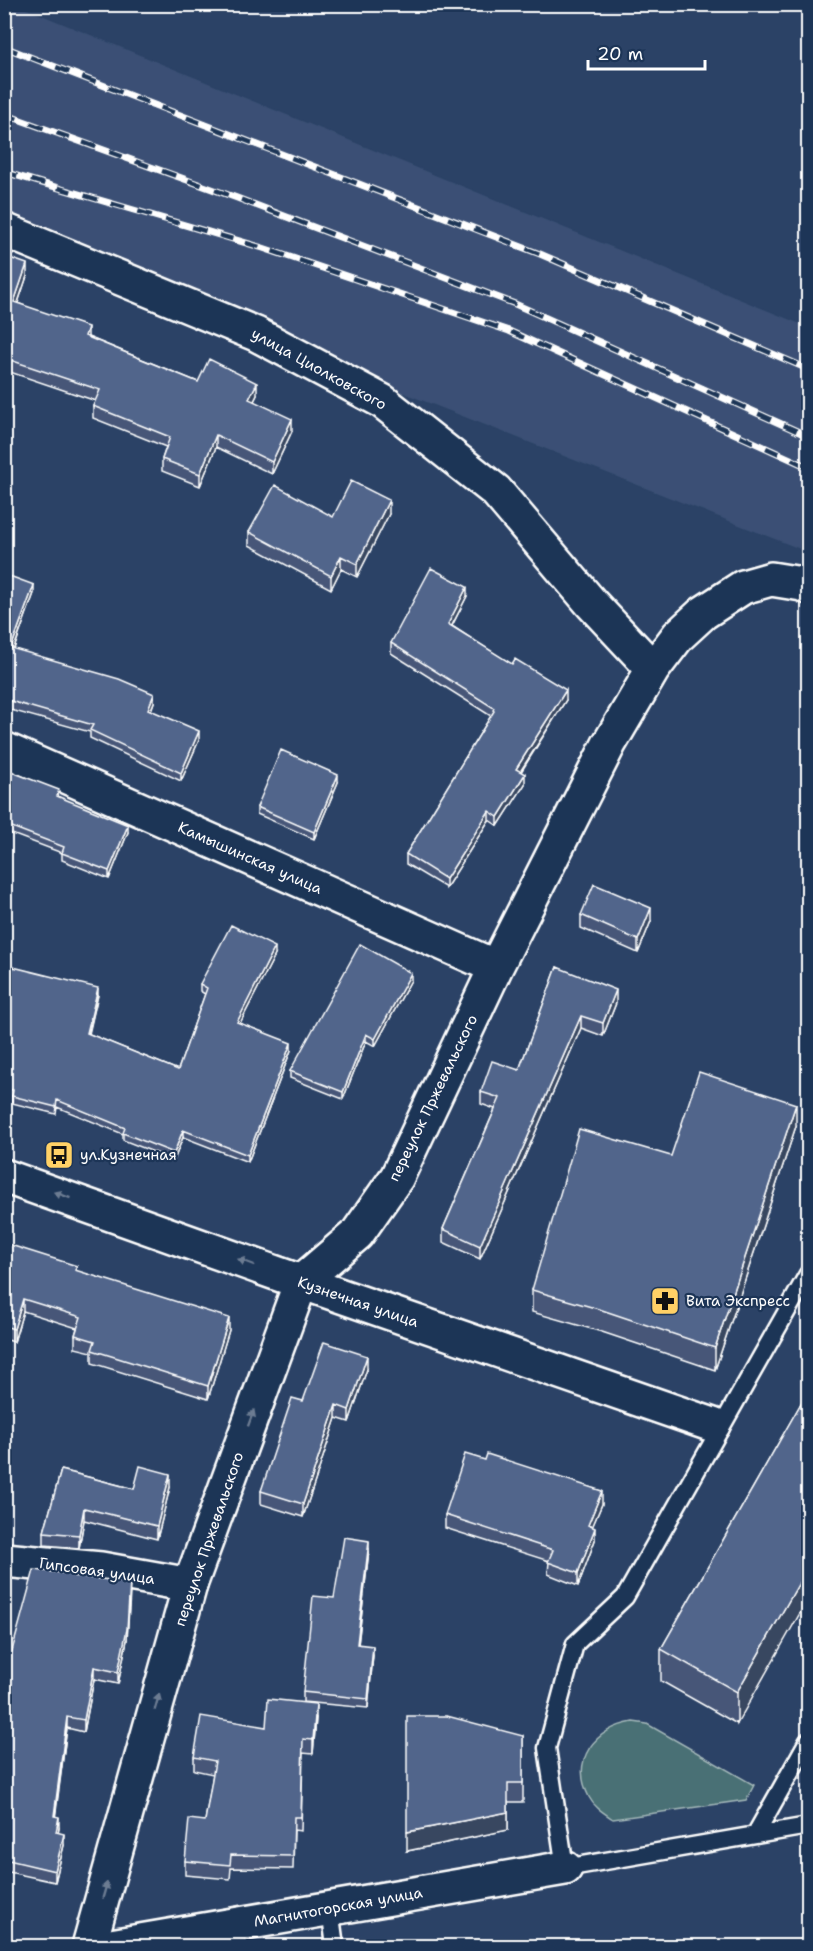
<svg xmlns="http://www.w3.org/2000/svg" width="813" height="1951" font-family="'Shantell Sans',sans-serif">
  <rect width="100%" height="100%" fill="#2b4266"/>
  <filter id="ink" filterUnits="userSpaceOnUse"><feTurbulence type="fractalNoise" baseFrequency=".0167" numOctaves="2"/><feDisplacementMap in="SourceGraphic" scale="12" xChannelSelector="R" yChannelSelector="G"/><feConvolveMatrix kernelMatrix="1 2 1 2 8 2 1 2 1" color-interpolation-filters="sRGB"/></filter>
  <g filter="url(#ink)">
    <!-- built -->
    <path fill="#3a5074" d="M4 5H17L808 327V552L396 390 5 228Z"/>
    <!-- green -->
    <path fill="#4a7074" stroke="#a4b8ba" stroke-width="1.5" d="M633 1722 647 1724 754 1785 746 1800 613 1819C604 1813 594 1807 589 1797 570 1760 595 1728 633 1722Z"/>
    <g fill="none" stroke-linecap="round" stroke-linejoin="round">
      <!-- service casing -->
      <g stroke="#fff" stroke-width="21">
        <path id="service" d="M808 1274 625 1597 575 1644 547 1748 565 1868 808 1826
          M755 1835 808 1741
          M330 1909 335 1946"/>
      </g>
      <!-- minor casing -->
      <g stroke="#fff" stroke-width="38">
        <path id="minor" d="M4 230 256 334 382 401 496 491 592 604 653 669
          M4 749 496 967
          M301 1282 357 1234 397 1177 496 967 609 744 653 669 678 636 703 613 743 587 771 579 802 584 808 587
          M301 1282 713 1425
          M4 1560 101 1569 190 1585
          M111 1946 565 1868"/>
      </g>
      <!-- primary casing -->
      <g stroke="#fff" stroke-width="38">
        <path id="primary" d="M4 1176 301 1282 190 1585 89 1946"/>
      </g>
      <!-- service -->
      <use href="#service" stroke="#1d3557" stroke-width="16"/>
      <!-- minor -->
      <use href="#minor" stroke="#1d3557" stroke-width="33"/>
      <!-- primary -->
      <use href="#primary" stroke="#1d3557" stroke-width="33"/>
      <!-- rail casing -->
      <g stroke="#fff" stroke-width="7">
        <path id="rail" d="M4 47 540 254 808 369
          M4 114 237 198 515 304 808 436
          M4 172 263 248 509 331 808 467"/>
      </g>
      <!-- rail -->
      <use href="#rail" stroke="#1d3557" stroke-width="4.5" stroke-dasharray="14" stroke-linecap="butt"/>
    </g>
    <!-- wall -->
    <path fill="#465778" stroke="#fff" stroke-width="1.5" d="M4 256 27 276 18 303 88 337 198 382 257 395 254 401 292 431 272 474 216 447 200 486 162 471V459L166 447 93 418V406L96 401 4 370Z
      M389 514 357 577 341 569 331 589 249 545V532L333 517Z
      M4 574 34 593 14 649 154 702 151 711 199 740 181 781 90 738V732L7 709V705H4Z
      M467 596 452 626 566 700 521 772 525 784 498 826 489 820 446 888 406 864V854L491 716 391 653V643Z
      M4 769 128 832 109 879 62 860V853L4 831Z
      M338 782 314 839 257 814V807Z
      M581 915 651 921 638 953 581 928Z
      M275 955 240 1023 291 1050 248 1162 183 1137 174 1160 123 1140V1134L57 1107 56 1114 12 1103V1096L4 1095V993L98 995 89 1034 178 1070 205 994 200 991V984Z
      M557 967 616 1003 603 1036 581 1028 480 1259 443 1242V1229L495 1109 481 1104V1092L519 1070Z
      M411 980 375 1046 366 1041 343 1099 290 1078V1071Z
      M796 1126 715 1370 602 1332 532 1312V1290Z
      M4 1243 229 1330 208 1399 92 1363V1352L75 1348V1335L77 1328 23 1311 14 1342 4 1339Z
      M367 1369 349 1422 336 1418 303 1517 261 1504V1491L303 1401Z
      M808 1391 737 1724 661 1681V1649Z
      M61 1470 134 1489 170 1487 157 1539 84 1520 79 1548 44 1545V1532Z
      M602 1504 592 1527 595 1540 578 1586 548 1574 549 1561 445 1528V1515Z
      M369 1550 358 1644 373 1655 368 1708 303 1702V1692L334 1598Z
      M73 1576 130 1593 127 1640 118 1684 94 1679 84 1732 67 1728 55 1816 59 1828 58 1833 64 1845 55 1882 4 1871V1680Z
      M316 1718 313 1754 303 1753 301 1831 294 1830 293 1869 231 1868 230 1879 185 1875V1861L205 1821 213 1774 194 1770V1757L266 1727Z
      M523 1736V1802H508V1830L407 1851Z"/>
    <!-- shaded-wall -->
    <path fill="#394761" stroke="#fff" stroke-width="1.5" d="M27 264V276L14 314V302Z
      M88 327V338L85 336Z
      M257 383V395L249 411V399Z
      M292 419V431L272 474V462Z
      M216 435V447L200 486V474Z
      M389 500V514L357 577V564Z
      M341 556V569L331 589V576Z
      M34 585V593L11 656V648Z
      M467 587V596L448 633V624Z
      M566 690V700L516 778V769Z
      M154 694V702L148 717V709Z
      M199 731V740L181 781V773Z
      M525 774V784L498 826V817Z
      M338 775V782L314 839V832Z
      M489 811V820L446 888V879Z
      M128 825V832L109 879V871Z
      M651 908V921L638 953V940Z
      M275 947V955L237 1029V1022Z
      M411 973V980L375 1046V1039Z
      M98 988V995L87 1040V1033Z
      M616 990V1003L603 1036V1023Z
      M581 1016V1028L480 1259V1246Z
      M366 1034V1041L343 1099V1092Z
      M291 1043V1050L248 1162V1155Z
      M796 1104V1126L715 1370V1348Z
      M183 1130V1137L174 1160V1153Z
      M23 1299V1311L14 1342V1329Z
      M229 1318V1330L208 1399V1386Z
      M367 1356V1369L349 1422V1410Z
      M336 1405V1418L303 1517V1504Z
      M170 1474V1487L157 1539V1526Z
      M602 1491V1504L588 1537V1525Z
      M84 1508V1520L79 1548V1535Z
      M595 1528V1540L578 1586V1573Z
      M369 1541V1550L357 1654V1644Z
      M808 1567V1599L737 1724V1692Z
      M130 1582 127 1640 118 1684V1672Z
      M373 1646V1655L368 1708V1699Z
      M94 1667V1679L84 1732V1720Z
      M316 1704V1718L313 1754V1740Z
      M67 1717V1728L54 1827V1816Z
      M508 1812V1830L407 1851V1832Z
      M59 1817V1828L56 1844V1832Z
      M64 1834V1845L55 1882V1871Z"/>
    <!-- building -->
    <path fill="#51658b" stroke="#fff" stroke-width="1.5" d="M4 256 27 264 14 302 88 327 85 336 198 382 209 359 257 383 249 399 292 419 272 462 216 435 200 474 162 459 170 437 93 406 100 390 4 358Z
      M351 481 389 500 357 564 341 556 331 576 249 532 275 485 333 517Z
      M431 568 467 587 448 624 512 664 515 659 566 690 516 769 525 774 498 817 489 811 446 879 406 854 494 711 493 710 494 708 391 643Z
      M4 574 34 585 11 648 119 679 154 694 148 709 199 731 181 773 90 730 93 725 7 700 8 697 4 696Z
      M281 750 338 775 314 832 257 807Z
      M4 769 59 790 57 796 128 825 109 871 62 853 64 847 4 824Z
      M594 884 651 908 638 940 581 915Z
      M231 925 275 947 237 1022 291 1043 248 1155 183 1130 174 1153 123 1133 125 1128 57 1100 56 1107 12 1096 13 1090 4 1088V993L7 994 13 967 98 988 87 1033 178 1070 207 988 200 984Z
      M360 944 411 973 375 1039 366 1034 343 1092 290 1071Z
      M557 967 616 990 603 1023 581 1016 480 1246 443 1229 500 1098 481 1092 492 1061 519 1070Z
      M699 1072 796 1104 715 1348 602 1310 532 1290 579 1129 671 1156Z
      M4 1243 77 1266 75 1270 229 1318 208 1386 92 1350 95 1341 75 1335 81 1317 23 1299 14 1329 4 1326Z
      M324 1342 367 1356 349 1410 336 1405 303 1504 261 1491 292 1398 303 1401Z
      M808 1391V1567L737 1692 661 1649Z
      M465 1454 485 1460 487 1454 602 1491 588 1525 595 1528 578 1573 548 1562 553 1550 445 1515Z
      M140 1466 170 1474 157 1526 84 1508 79 1535 44 1532 61 1470 134 1489Z
      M344 1537 369 1541 357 1644 373 1646 368 1699 303 1692 313 1596 334 1598Z
      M34 1570 73 1574 72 1576 130 1582 127 1629 118 1672 94 1667 84 1720 67 1717 54 1816 59 1817 56 1832 64 1834 55 1871 4 1859V1680Z
      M268 1699 316 1704 313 1740 303 1739 301 1817H294L293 1856 231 1855 230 1865 185 1861 189 1819 205 1821 215 1761 194 1757 201 1716 266 1727Z
      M407 1716H447L523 1736V1783H508V1812L407 1832Z"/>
    <!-- one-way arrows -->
    <defs><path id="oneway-solid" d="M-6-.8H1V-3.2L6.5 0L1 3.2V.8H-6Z" transform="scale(1.5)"/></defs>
    <g fill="#6c7c92">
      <use href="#oneway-solid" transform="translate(62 1195) rotate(-160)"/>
      <use href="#oneway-solid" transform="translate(246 1262) rotate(-160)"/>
      <use href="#oneway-solid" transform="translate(251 1418) rotate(-70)"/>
      <use href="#oneway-solid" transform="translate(157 1702) rotate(-74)"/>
      <use href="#oneway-solid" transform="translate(105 1890) rotate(-74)"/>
    </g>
  </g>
  <!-- icons -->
  <defs>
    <g id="bus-square" transform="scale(1.5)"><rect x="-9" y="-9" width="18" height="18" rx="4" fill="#ffd166" stroke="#1d3557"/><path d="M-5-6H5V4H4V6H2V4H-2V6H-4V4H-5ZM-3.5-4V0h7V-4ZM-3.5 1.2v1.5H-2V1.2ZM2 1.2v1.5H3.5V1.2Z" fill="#111"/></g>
    <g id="pharmacy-square" transform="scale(1.5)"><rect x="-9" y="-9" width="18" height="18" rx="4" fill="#ffd166" stroke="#1d3557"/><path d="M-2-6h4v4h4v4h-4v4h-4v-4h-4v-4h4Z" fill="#111"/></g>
  </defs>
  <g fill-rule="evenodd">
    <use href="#bus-square" x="59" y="1155"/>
    <use href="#pharmacy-square" x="665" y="1301"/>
  </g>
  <g text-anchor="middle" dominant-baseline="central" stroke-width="4.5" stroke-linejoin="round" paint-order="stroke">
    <!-- street labels -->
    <g font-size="15" fill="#fff" stroke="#1d3557">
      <text transform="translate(319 369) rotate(29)">улица Циолковского</text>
      <text transform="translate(250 858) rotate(24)">Камышинская улица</text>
      <text transform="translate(433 1098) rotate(-64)">переулок Пржевальского</text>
      <text transform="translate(358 1302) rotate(19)">Кузнечная улица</text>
      <text transform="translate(209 1539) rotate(-71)">переулок Пржевальского</text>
      <text transform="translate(97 1571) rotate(8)">Гипсовая улица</text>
      <text transform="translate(338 1907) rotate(-10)">Магнитогорская улица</text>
    </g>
    <!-- poi labels -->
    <g font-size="15" fill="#fff" stroke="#1d3557" text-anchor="start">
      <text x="80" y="1155">ул.Кузнечная</text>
      <text x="686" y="1301">Вита Экспресс</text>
    </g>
  </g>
  <!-- margin -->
  <rect width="813" height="1951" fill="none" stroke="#1d3557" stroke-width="24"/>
  <rect x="12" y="12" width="789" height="1927" fill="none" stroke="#fff" stroke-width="2" filter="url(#ink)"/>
  <!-- scale -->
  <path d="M588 60v9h117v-9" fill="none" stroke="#ffffff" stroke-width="3"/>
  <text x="597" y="60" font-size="18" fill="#ffffff" stroke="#1d3557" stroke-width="4.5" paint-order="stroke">20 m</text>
</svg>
